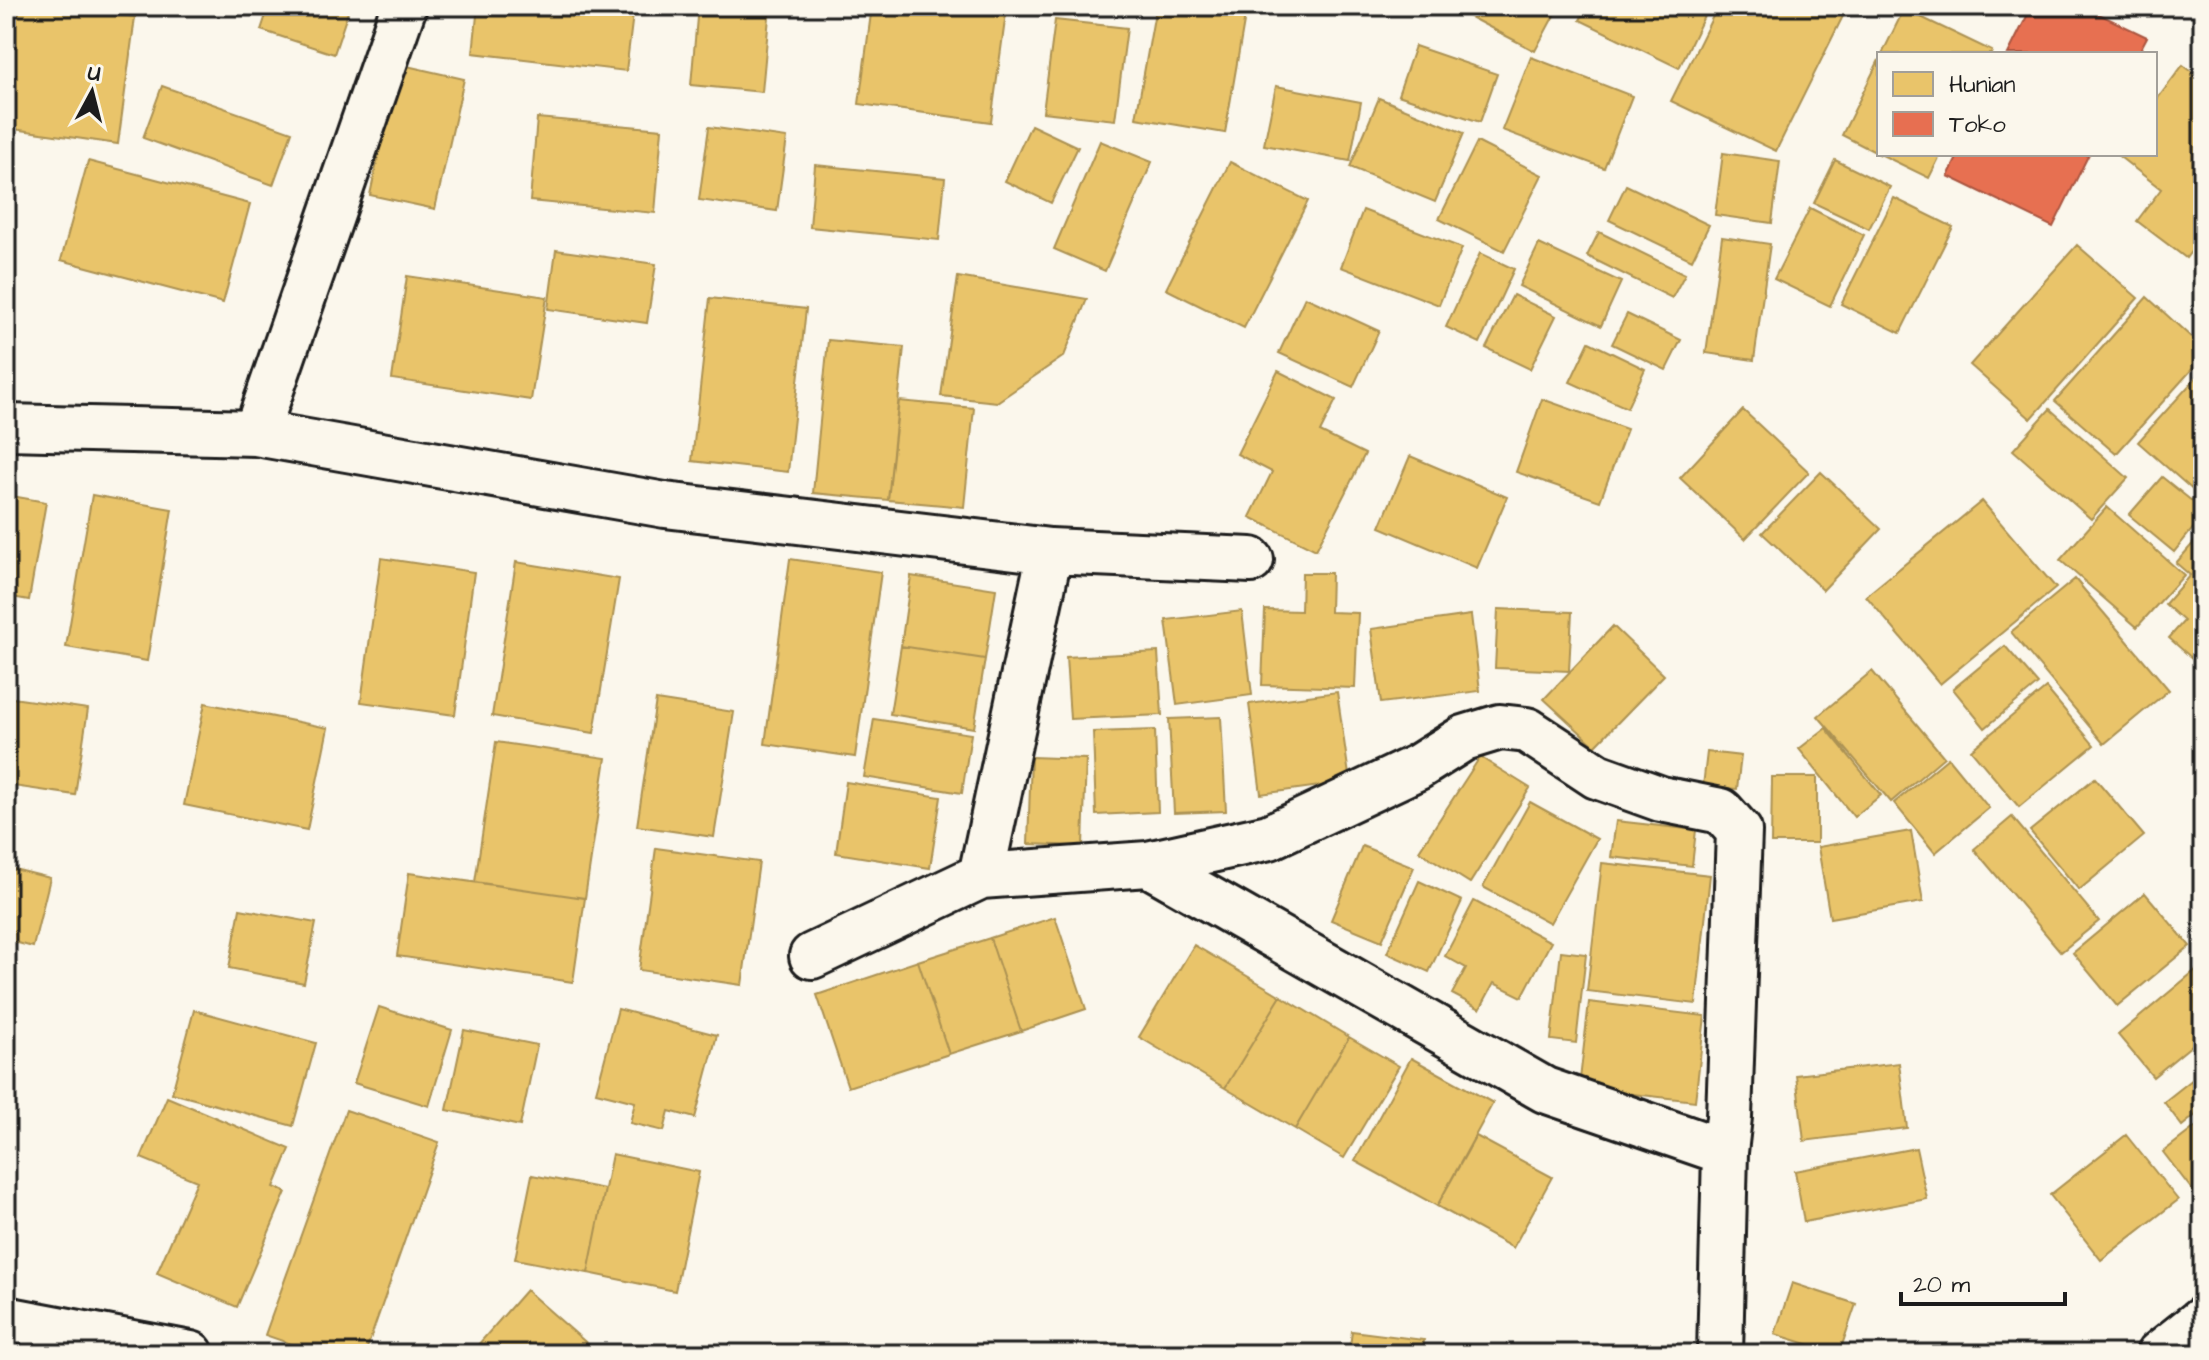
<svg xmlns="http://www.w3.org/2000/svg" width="2209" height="1360" font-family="'Architects Daughter',sans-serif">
  <rect width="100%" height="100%" fill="#fbf7ec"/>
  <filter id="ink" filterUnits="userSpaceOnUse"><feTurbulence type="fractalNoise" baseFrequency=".0125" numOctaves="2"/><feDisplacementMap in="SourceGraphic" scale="16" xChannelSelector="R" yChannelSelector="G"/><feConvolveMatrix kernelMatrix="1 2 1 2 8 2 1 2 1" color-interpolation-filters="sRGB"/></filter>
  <g filter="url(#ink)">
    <!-- homes -->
    <path fill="#e9c46a" stroke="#ac9253" stroke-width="2" d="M6 6H57L135 17 118 144 6 128Z
      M269 6H350L334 54 261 30Z
      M478 6H634L626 71 473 53Z
      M698 6H770L762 92 691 85Z
      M872 6H1007L991 122 859 104Z
      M1156 6H1185L1245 16 1225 133 1136 118Z
      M1474 6H1559L1535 51 1468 16Z
      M1587 6H1709L1679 68 1580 20Z
      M1718 6H1848L1776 151 1671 101Z
      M1904 9 1992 51 1991 54H1882Z
      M1055 20 1127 28 1115 120 1043 112Z
      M1415 46 1497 74 1480 122 1398 95Z
      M1531 57 1632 96 1604 168 1502 130Z
      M1879 60V154L1842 135Z
      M398 64 464 79 435 209 370 195Z
      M2183 65 2203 80V236L2186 258 2137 221 2161 189 2116 154H2155V102Z
      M162 86 292 132 273 185 143 138Z
      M1276 86 1361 102 1350 161 1264 145Z
      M1379 98 1464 133 1435 202 1350 167Z
      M537 118 662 129 655 213 530 201Z
      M1031 125 1078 147 1051 203 1005 181Z
      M709 127 787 138 777 211 699 200Z
      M1100 141 1152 162 1105 271 1054 249Z
      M1477 142 1542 175 1504 251 1439 219Z
      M1723 153 1780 161 1772 223 1715 215Z
      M1880 154H1941L1929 178Z
      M1835 160 1890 187 1869 229 1814 203Z
      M88 161 250 204 223 303 61 260Z
      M1230 162 1308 201 1244 328 1166 289Z
      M815 165 945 178 939 240 810 227Z
      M1626 185 1709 225 1692 260 1609 220Z
      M1894 198 1953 227 1900 333 1841 304Z
      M1810 208 1864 235 1830 306 1774 279Z
      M1363 210 1462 248 1439 305 1341 267Z
      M1599 232 1685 274 1672 298 1587 256Z
      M1722 237 1770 244 1754 360 1706 353Z
      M1539 244 1621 282 1601 326 1519 286Z
      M2077 245 2138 298 2031 419 1970 365Z
      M556 250 656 264 647 323 548 309Z
      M1480 253 1514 269 1480 343 1446 327Z
      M407 276 547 297 531 400 392 379Z
      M958 277 1087 299 1064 356 997 402 941 396Z
      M1513 295 1556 316 1530 369 1486 348Z
      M1305 297 1379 331 1353 387 1279 353Z
      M2147 297 2203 348V357L2116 454 2055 401Z
      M710 298 806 309 788 472 692 461Z
      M1627 314 1681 340 1666 370 1612 344Z
      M828 340 904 347 888 500 813 493Z
      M1589 342 1645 369 1627 408 1570 382Z
      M2203 370V499L2138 442Z
      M1278 371 1336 400 1320 432 1365 454 1316 550 1250 517 1272 472 1237 454Z
      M1542 399 1627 429 1600 501 1516 472Z
      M899 401 974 408 964 507 888 500Z
      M2050 409 2128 478 2091 519 2013 450Z
      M1743 410 1809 472 1745 539 1680 478Z
      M1410 456 1507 497 1477 568 1380 527Z
      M1821 472 1881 529 1823 590 1762 533Z
      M2162 477 2203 510V516L2174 552 2129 515Z
      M6 495 46 502 29 600 6 596Z
      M92 495 172 509 147 661 66 647Z
      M1982 501 2056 588 1940 684 1866 596Z
      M2107 507 2184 575 2137 627 2060 560Z
      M2203 532V653L2195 661 2169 638 2184 621 2165 604 2190 575 2176 563Z
      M381 558 474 572 455 715 361 702Z
      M790 559 881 572 855 757 765 744Z
      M516 562 619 579 594 733 492 716Z
      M1302 573H1331L1330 612 1358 613 1355 688 1262 685 1265 610 1301 611Z
      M911 576 996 589 985 659 901 646Z
      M2075 579 2169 690 2104 744 2011 632Z
      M1498 609 1572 612 1569 671 1495 668Z
      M1242 611 1252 695 1177 705 1166 620Z
      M1471 615 1480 691 1381 703 1371 629Z
      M1613 626 1664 675 1595 746 1544 699Z
      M901 646 985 659 974 728 890 714Z
      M2005 646 2038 684 1985 728 1953 689Z
      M1158 652 1162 715 1070 719 1066 657Z
      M1872 671 1944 757 1891 802 1818 716Z
      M2046 688 2094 745 2019 807 1971 750Z
      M1337 692 1350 782 1261 794 1249 704Z
      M6 697 88 709 75 795 6 785Z
      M656 700 734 712 714 837 637 826Z
      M205 703 328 728 307 830 184 805Z
      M1221 717 1226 811 1174 813 1169 719Z
      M874 719 971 734 962 793 864 777Z
      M1826 728 1881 795 1854 817 1799 749Z
      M1155 730 1158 812 1096 815 1093 732Z
      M496 742 606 758 585 898 475 882Z
      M1707 752 1741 756 1737 789 1703 786Z
      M1031 757 1086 759 1083 846 1028 844Z
      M1480 757 1530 788 1470 883 1419 851Z
      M1948 758 1989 808 1935 853 1894 803Z
      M1772 777H1817V843H1771Z
      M2095 778 2144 836 2079 890 2030 831Z
      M846 782 941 797 930 868 836 853Z
      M1530 802 1597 839 1550 923 1483 887Z
      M2012 817 2099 921 2061 952 1974 849Z
      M1616 821 1696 830 1692 866 1611 857Z
      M1911 831 1923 902 1830 918 1818 847Z
      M1362 846 1414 867 1382 941 1331 920Z
      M656 848 759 862 742 985 639 970Z
      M1602 863 1710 875 1696 1004 1587 991Z
      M6 867 50 878 33 947 6 940Z
      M409 873 585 898 573 982 397 956Z
      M1419 881 1462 901 1429 972 1387 953Z
      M2145 893 2190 946 2117 1006 2073 953Z
      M1474 901 1551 942 1522 997 1494 983 1480 1009 1452 994 1466 968 1445 956Z
      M240 909 316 923 304 983 229 968Z
      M1055 917 1086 1009 1021 1031 990 938Z
      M990 938 1021 1031 949 1054 918 961Z
      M1194 945 1281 996 1225 1088 1139 1037Z
      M1561 951 1586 954 1576 1043 1551 1040Z
      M918 961 949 1054 848 1087 817 995Z
      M2203 964V1036L2153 1077 2118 1035Z
      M1281 996 1349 1037 1295 1129 1225 1088Z
      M1589 1002 1705 1016 1695 1101 1579 1088Z
      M379 1007 452 1030 429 1106 354 1083Z
      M618 1009 717 1035 695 1118 669 1111 664 1131 630 1123 635 1102 596 1092Z
      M194 1010 316 1043 293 1126 172 1093Z
      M464 1030 537 1045 520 1126 447 1110Z
      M1349 1037 1399 1066 1344 1158 1295 1129Z
      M1411 1058 1493 1103 1437 1206 1355 1161Z
      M1899 1063 1907 1128 1804 1141 1796 1075Z
      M2203 1071V1109L2182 1126 2164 1102Z
      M167 1097 290 1149 274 1187 286 1192 237 1307 157 1273 197 1181 141 1158Z
      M346 1110 439 1142 365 1354H320L265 1335Z
      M2203 1121V1204L2163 1152Z
      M2126 1135 2178 1200 2101 1260 2050 1195Z
      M1476 1136 1552 1177 1513 1248 1437 1206Z
      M1916 1148 1927 1199 1804 1222 1795 1171Z
      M612 1154 699 1172 675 1291 588 1273Z
      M532 1175 605 1189 588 1273 515 1259Z
      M1792 1283 1856 1304 1839 1354 1775 1334Z
      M526 1290 599 1354H470Z
      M1352 1331 1424 1340 1422 1354H1349Z"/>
    <!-- shops -->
    <path fill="#e76f51" stroke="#aa5641" stroke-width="2" d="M2032 6H2082L2147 37 2138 54H2008Z
      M1959 154H2089L2053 227 1948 176Z"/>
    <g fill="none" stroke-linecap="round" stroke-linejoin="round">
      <!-- minor casing -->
      <g stroke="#1c1c1c" stroke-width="50">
        <path id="minor" d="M6 427 256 433 665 505 1050 551 1251 560
          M256 433 404 6
          M981 876 1148 864 1269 837 1418 767 1464 738 1500 727 1527 730 1597 776 1661 799 1721 811 1739 831 1729 1117 1725 1152 1545 1090 1148 864
          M812 956 981 876 1050 551
          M6 1319 191 1354
          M1720 1354 1725 1152
          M2159 1354 2203 1319"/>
      </g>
      <!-- minor -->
      <use href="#minor" stroke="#fbf7ec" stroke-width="44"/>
    </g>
  </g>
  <!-- margin -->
  <rect width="2209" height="1360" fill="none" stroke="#fbf7ec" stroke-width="32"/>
  <rect x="16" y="16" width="2177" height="1328" fill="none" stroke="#1c1c1c" stroke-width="3" filter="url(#ink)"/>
  <!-- legend -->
  <rect x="1877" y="52" width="280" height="104" fill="#fbf7ec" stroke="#a29f99" stroke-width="2"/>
  <rect x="1893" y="72" width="40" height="24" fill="#e9c46a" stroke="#a29f99" stroke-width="2"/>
  <text x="1949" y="92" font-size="24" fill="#1c1c1c">Hunian</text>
  <rect x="1893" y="112" width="40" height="24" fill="#e76f51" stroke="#a29f99" stroke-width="2"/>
  <text x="1949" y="132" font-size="24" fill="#1c1c1c">Toko</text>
  <!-- north arrow -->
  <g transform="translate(92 92) rotate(7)" stroke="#fbf7ec" stroke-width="6" paint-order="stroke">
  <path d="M0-6L14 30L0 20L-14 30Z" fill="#1c1c1c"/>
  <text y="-12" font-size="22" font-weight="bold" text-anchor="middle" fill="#1c1c1c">U</text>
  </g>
  <!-- scale -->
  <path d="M1901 1292v12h164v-12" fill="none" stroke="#1c1c1c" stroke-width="4"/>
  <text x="1913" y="1292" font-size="24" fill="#1c1c1c" stroke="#fbf7ec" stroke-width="6" paint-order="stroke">20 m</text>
</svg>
